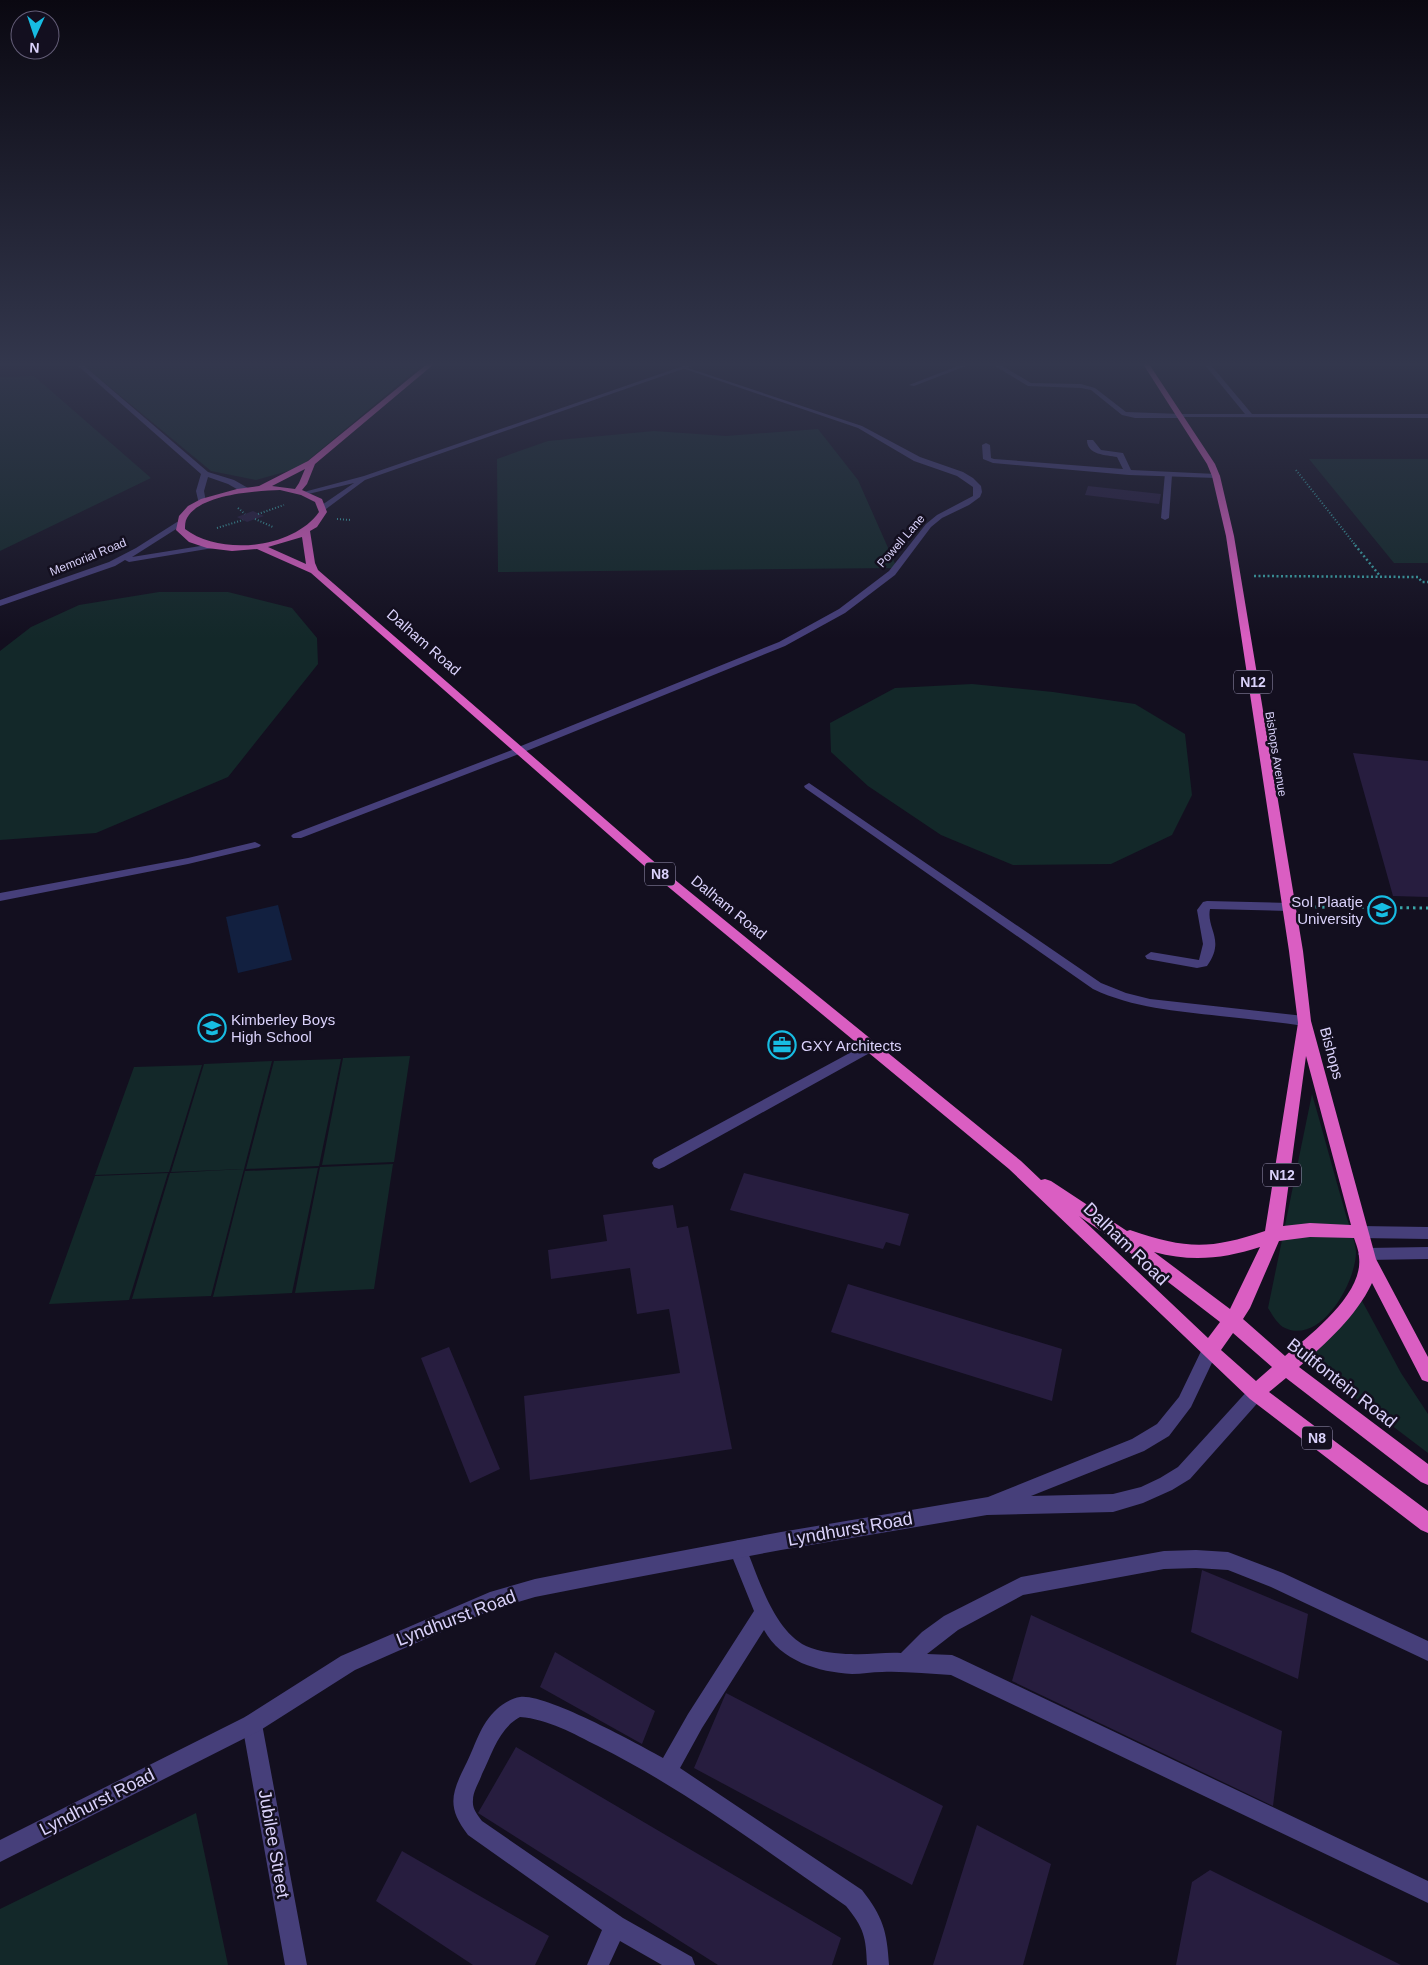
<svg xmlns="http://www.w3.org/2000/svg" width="1428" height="1965" font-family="Arial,sans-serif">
  <rect width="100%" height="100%" fill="#130f1f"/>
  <!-- green -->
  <path fill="#132829" d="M82 364H423L299 468 256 480 211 471Z
    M34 376 151 478 0 551V377Z
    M818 429 858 480 897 568 498 572 497 459 548 441 654 431 726 436Z
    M1309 459H1428V563H1394Z
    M159 592H228L292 608 317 638 318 664 228 777 96 833 0 840V651L31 627 79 605Z
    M972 684 1053 692 1135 704 1185 734 1192 795 1172 835 1111 864 1013 865 941 835 868 786 831 752 830 723 895 688Z
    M410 1056 394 1162 322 1165 343 1058Z
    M341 1059 319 1166 246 1169 274 1061Z
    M272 1061 244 1169 171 1172 204 1064Z
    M202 1065 169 1172 95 1175 134 1067Z
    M1312 1094C1323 1132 1333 1170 1344 1208 1347 1221 1355 1238 1356 1252 1356 1282 1321 1345 1285 1328 1277 1324 1272 1314 1268 1308Z
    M393 1164 374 1289 295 1293 320 1167Z
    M318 1168 292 1293 213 1297 245 1171Z
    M244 1169 211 1296 132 1299 170 1173Z
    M168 1173 129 1300 49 1304 95 1176Z
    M1361 1299 1401 1373 1428 1414V1453L1304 1359Z
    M196 1813 228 1965H0V1909Z"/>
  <!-- water -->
  <path fill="#122040" d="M278 905 292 960 238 973 226 917Z"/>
  <!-- building -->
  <path fill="#271d3f" d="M1088 486 1161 494 1159 504 1085 495Z
    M253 511 264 516 247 522 237 517Z
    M1353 753 1428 761V897L1393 896Z
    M744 1173 909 1214 900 1246 886 1242 883 1249 730 1210Z
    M673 1205 677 1228 688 1226 732 1449 530 1480 524 1396 680 1373 669 1309 637 1314 630 1268 551 1279 548 1250 607 1241 603 1215Z
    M848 1284 1062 1349 1052 1401 831 1332Z
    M449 1347 500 1469 470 1483 421 1358Z
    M1202 1570 1308 1614 1298 1679 1191 1632Z
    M1031 1615 1282 1731 1273 1806 1012 1681Z
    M555 1652 655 1711 642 1744 540 1687Z
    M726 1693 943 1806 912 1885 694 1768Z
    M516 1747 841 1938 832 1965H718L478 1813Z
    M977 1825 1051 1864 1023 1965H933Z
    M402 1851 549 1936 535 1965H473L376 1901Z
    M1210 1870 1401 1965H1176L1192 1882Z"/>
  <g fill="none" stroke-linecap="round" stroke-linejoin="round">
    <!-- path-far2 -->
    <path stroke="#3aa4a7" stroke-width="2" stroke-dasharray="1 2" stroke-linecap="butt" d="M1296 470 1356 546
      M238 508 245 514
      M258 514 284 505
      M255 519 273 527
      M337 519 351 520
      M217 528 243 520"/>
    <!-- path-far1 -->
    <path stroke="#3aa4a7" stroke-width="2.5" stroke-dasharray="2 2.5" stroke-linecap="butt" d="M1355 545 1380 576
      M1254 576 1418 577 1422 582H1428"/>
    <!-- path -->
    <path stroke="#3aa4a7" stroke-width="3" stroke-dasharray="2.5 4" stroke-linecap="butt" d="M1309 907 1428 908"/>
    <!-- service -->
    <path fill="#463f7a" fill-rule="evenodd" d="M963 364H971L914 386 909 385Z
      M992 364H999L1031 383 1081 384 1095 388 1126 412 1181 414 1184 416 1181 418H1135L1122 415 1091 390 1081 388 1028 386Z
      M1165 473 1172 475 1169 518 1165 520 1161 518Z
      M520 747 525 750 524 752 301 838H293L291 836 293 834Z
      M255 842 261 845 259 847 188 864 0 901V893L188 858Z
      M738 1540 744 1543C758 1575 772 1629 806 1646 819 1652 838 1654 851 1654 868 1655 885 1652 901 1653L922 1632 944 1616 1021 1577 1164 1551 1196 1550 1228 1552 1283 1573 1428 1641V1661L1271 1587 1228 1570 1196 1568 1164 1569 1023 1595 958 1630 927 1654 952 1655 959 1658 1428 1881V1903L951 1675C928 1674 905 1671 882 1672 872 1672 862 1674 852 1674 818 1672 781 1661 764 1630L702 1728 680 1768 862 1890C883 1917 887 1931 889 1965H867C866 1937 864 1928 846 1906 765 1850 686 1790 598 1746 574 1734 548 1719 520 1717 499 1728 492 1754 482 1774 479 1783 473 1791 473 1800 472 1809 477 1814 482 1821L623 1918 692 1957 695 1965H662L620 1941 609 1965H587L602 1930 468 1835C447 1808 451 1794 465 1766 475 1747 480 1724 497 1709 502 1704 512 1698 520 1697 545 1693 638 1744 663 1758L688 1714 754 1611 729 1549 732 1543Z"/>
    <!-- minor -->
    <path fill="#463f7a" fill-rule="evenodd" d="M1204 364H1210L1252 414H1428V418L1179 417V415L1181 414H1245Z
      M682 366 862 426 920 457 963 472 973 478 981 486 982 492 980 497 969 505 942 518 931 527 895 575 845 613 785 646 524 752H516V748L779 642 839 609 889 571 926 524 937 515 973 496V487L957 476 914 461 858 428 682 368Z
      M1087 440H1093L1101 450 1123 453 1131 470 1216 474 1220 476 1216 478 1129 475 993 463 983 459 982 445 986 443 990 445 991 458 994 459 1123 469 1117 457C1106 455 1087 455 1087 440Z
      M809 783 1101 983 1126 993 1150 999 1304 1016 1309 1018 1310 1021 1309 1024 1304 1026C1276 1022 1248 1019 1220 1016 1176 1011 1133 1008 1093 989L805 788 804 786Z
      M1207 901 1289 903 1295 907 1289 911 1210 909C1206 929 1226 940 1207 966L1197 968 1147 959 1145 956 1151 952 1199 960 1203 944 1197 910 1203 902Z
      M870 1042 875 1044 877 1047 875 1050 664 1167 659 1169 654 1167 652 1163 654 1159Z
      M1360 1226 1428 1227V1239L1360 1238 1355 1236 1353 1232 1355 1228Z
      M1428 1247V1259L1366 1260 1361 1258 1358 1254 1361 1250 1366 1248Z
      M252 1714 259 1717 262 1724 307 1965H285L242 1724 245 1717Z"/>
    <!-- tertiary -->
    <path fill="#463f7a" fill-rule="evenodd" d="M76 364H82L208 472 234 480 248 488V492H242L228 484 208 477 204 491 206 502 199 504 196 491 201 474Z
      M689 364H697L365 480 326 509 319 507 354 483 304 495 300 493 364 476Z
      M177 522 184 524 132 557 213 544 217 546 213 548 129 562 125 560 115 566 0 606V600L109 562 136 548Z
      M1210 1343 1216 1345 1218 1350 1191 1407 1169 1436 1144 1451 1031 1496 1113 1494 1141 1487 1160 1478 1178 1467 1250 1388 1256 1385 1262 1388 1264 1393 1262 1398 1190 1479 1172 1490 1143 1503 1113 1512 987 1515 781 1550 601 1584 535 1597 491 1610 355 1670 259 1731 0 1862V1840L245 1717 341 1656 490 1592 535 1579 601 1566 781 1532 988 1497 1132 1439 1157 1424 1179 1397 1204 1345Z"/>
    <!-- trunk -->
    <path fill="#da5ec2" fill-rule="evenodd" d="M427 364H434L315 464 307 484 302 490 322 499 327 512 317 527 310 531 315 563 318 570 674 879 1021 1161 1041 1180 1045 1179 1051 1181 1127 1231 1130 1230C1186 1249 1209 1250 1265 1231L1298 1023 1289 951 1226 536 1212 476 1207 464 1143 364H1149L1215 464 1220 476 1234 536 1303 951 1311 1021 1376 1259 1428 1357V1382L1422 1380 1372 1283C1356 1317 1326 1343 1299 1367L1428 1464V1485L1421 1482 1286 1378 1269 1392 1428 1511V1533L1421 1530 1250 1399 1009 1169 666 885 311 573 257 549 232 551 207 548 189 542 176 530 179 516 188 506 201 499 237 489 259 486 308 461ZM305 469 299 483 295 489 272 486ZM280 490 301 495 315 502 319 512C293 549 220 556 185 529 185 526 185 521 187 518 200 494 256 491 280 490ZM302 537 306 564 268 547ZM1306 1056 1351 1225 1310 1223 1283 1226ZM1079 1216 1111 1238 1220 1322 1208 1338ZM1310 1237 1354 1238C1356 1244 1359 1251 1359 1257 1364 1294 1310 1335 1285 1356L1243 1319 1250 1308 1279 1241ZM1260 1247 1230 1309 1154 1252C1191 1262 1223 1259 1260 1247ZM1233 1333 1272 1367 1256 1381 1221 1350Z"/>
  </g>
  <!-- sky -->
  <linearGradient id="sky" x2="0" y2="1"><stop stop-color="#0a0811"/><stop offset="0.57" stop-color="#33374d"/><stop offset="1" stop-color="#33374d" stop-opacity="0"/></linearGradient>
  <rect width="1428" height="639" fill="url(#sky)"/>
  <!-- icons -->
  <defs>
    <g id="university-ring" transform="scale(1.4375)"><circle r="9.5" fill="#130f1f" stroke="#17bce2" stroke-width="1.5"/><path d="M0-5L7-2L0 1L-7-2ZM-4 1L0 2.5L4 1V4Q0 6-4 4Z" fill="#17bce2"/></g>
    <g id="school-ring" transform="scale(1.4375)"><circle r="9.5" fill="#130f1f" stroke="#17bce2" stroke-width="1.5"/><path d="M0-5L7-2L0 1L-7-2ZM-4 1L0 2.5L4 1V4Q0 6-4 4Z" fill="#17bce2"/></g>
    <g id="office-ring" transform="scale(1.4375)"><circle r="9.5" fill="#130f1f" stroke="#17bce2" stroke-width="1.5"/><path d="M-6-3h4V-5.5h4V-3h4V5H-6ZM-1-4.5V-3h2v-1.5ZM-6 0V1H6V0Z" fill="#17bce2"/></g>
  </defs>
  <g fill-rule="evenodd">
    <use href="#university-ring" x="1382" y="910"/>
    <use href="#school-ring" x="212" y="1028"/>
    <use href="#office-ring" x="782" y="1045"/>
  </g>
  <g text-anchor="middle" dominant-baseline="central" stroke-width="5" stroke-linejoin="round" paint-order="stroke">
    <!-- far-street labels -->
    <g font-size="12" fill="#dad2fb" stroke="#130f1f">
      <text transform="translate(901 541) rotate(-49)">Powell Lane</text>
      <text transform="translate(88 557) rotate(-22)">Memorial Road</text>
      <text transform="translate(1276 754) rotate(81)">Bishops Avenue</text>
    </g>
    <!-- shield labels -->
    <g fill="#130f1f" stroke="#9e98b9" stroke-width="1">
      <rect x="1234" y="670.5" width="38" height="23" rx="4"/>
      <rect x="645" y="862.5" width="30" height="23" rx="4"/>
      <rect x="1263" y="1163.5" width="38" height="23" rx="4"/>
      <rect x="1302" y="1426.5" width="30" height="23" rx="4"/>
    </g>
    <g font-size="14" font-weight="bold" fill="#dad2fb">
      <text x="1253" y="682">N12</text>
      <text x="660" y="874">N8</text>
      <text x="1282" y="1175">N12</text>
      <text x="1317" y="1438">N8</text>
    </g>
    <!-- street labels -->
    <g font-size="15" fill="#dad2fb" stroke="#130f1f">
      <text transform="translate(424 642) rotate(41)">Dalham Road</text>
      <text transform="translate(729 907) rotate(39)">Dalham Road</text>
      <text transform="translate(1332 1053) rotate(75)">Bishops</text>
    </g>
    <!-- poi labels -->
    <g font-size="15" fill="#dad2fb" stroke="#130f1f" text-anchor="start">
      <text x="1363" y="901" text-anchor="end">Sol Plaatje<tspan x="1363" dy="17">University</tspan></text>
      <text x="231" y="1019">Kimberley Boys<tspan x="231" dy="17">High School</tspan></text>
      <text x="801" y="1045">GXY Architects</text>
    </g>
    <!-- near-street labels -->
    <g font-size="18" fill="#dad2fb" stroke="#130f1f">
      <text transform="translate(1126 1244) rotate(44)">Dalham Road</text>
      <text transform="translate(1342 1383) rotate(38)">Bultfontein Road</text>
      <text transform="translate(850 1529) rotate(-10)">Lyndhurst Road</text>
      <text transform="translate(456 1618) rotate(-21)">Lyndhurst Road</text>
      <text transform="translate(97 1802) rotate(-27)">Lyndhurst Road</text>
      <text transform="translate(274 1844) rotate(80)">Jubilee Street</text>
    </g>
  </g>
  <!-- north arrow -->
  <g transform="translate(35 35) rotate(183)"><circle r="24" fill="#130f1f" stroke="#635d77"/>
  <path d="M0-4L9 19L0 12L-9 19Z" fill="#17bce2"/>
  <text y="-8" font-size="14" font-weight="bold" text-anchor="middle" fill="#dad2fb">N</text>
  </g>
</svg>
